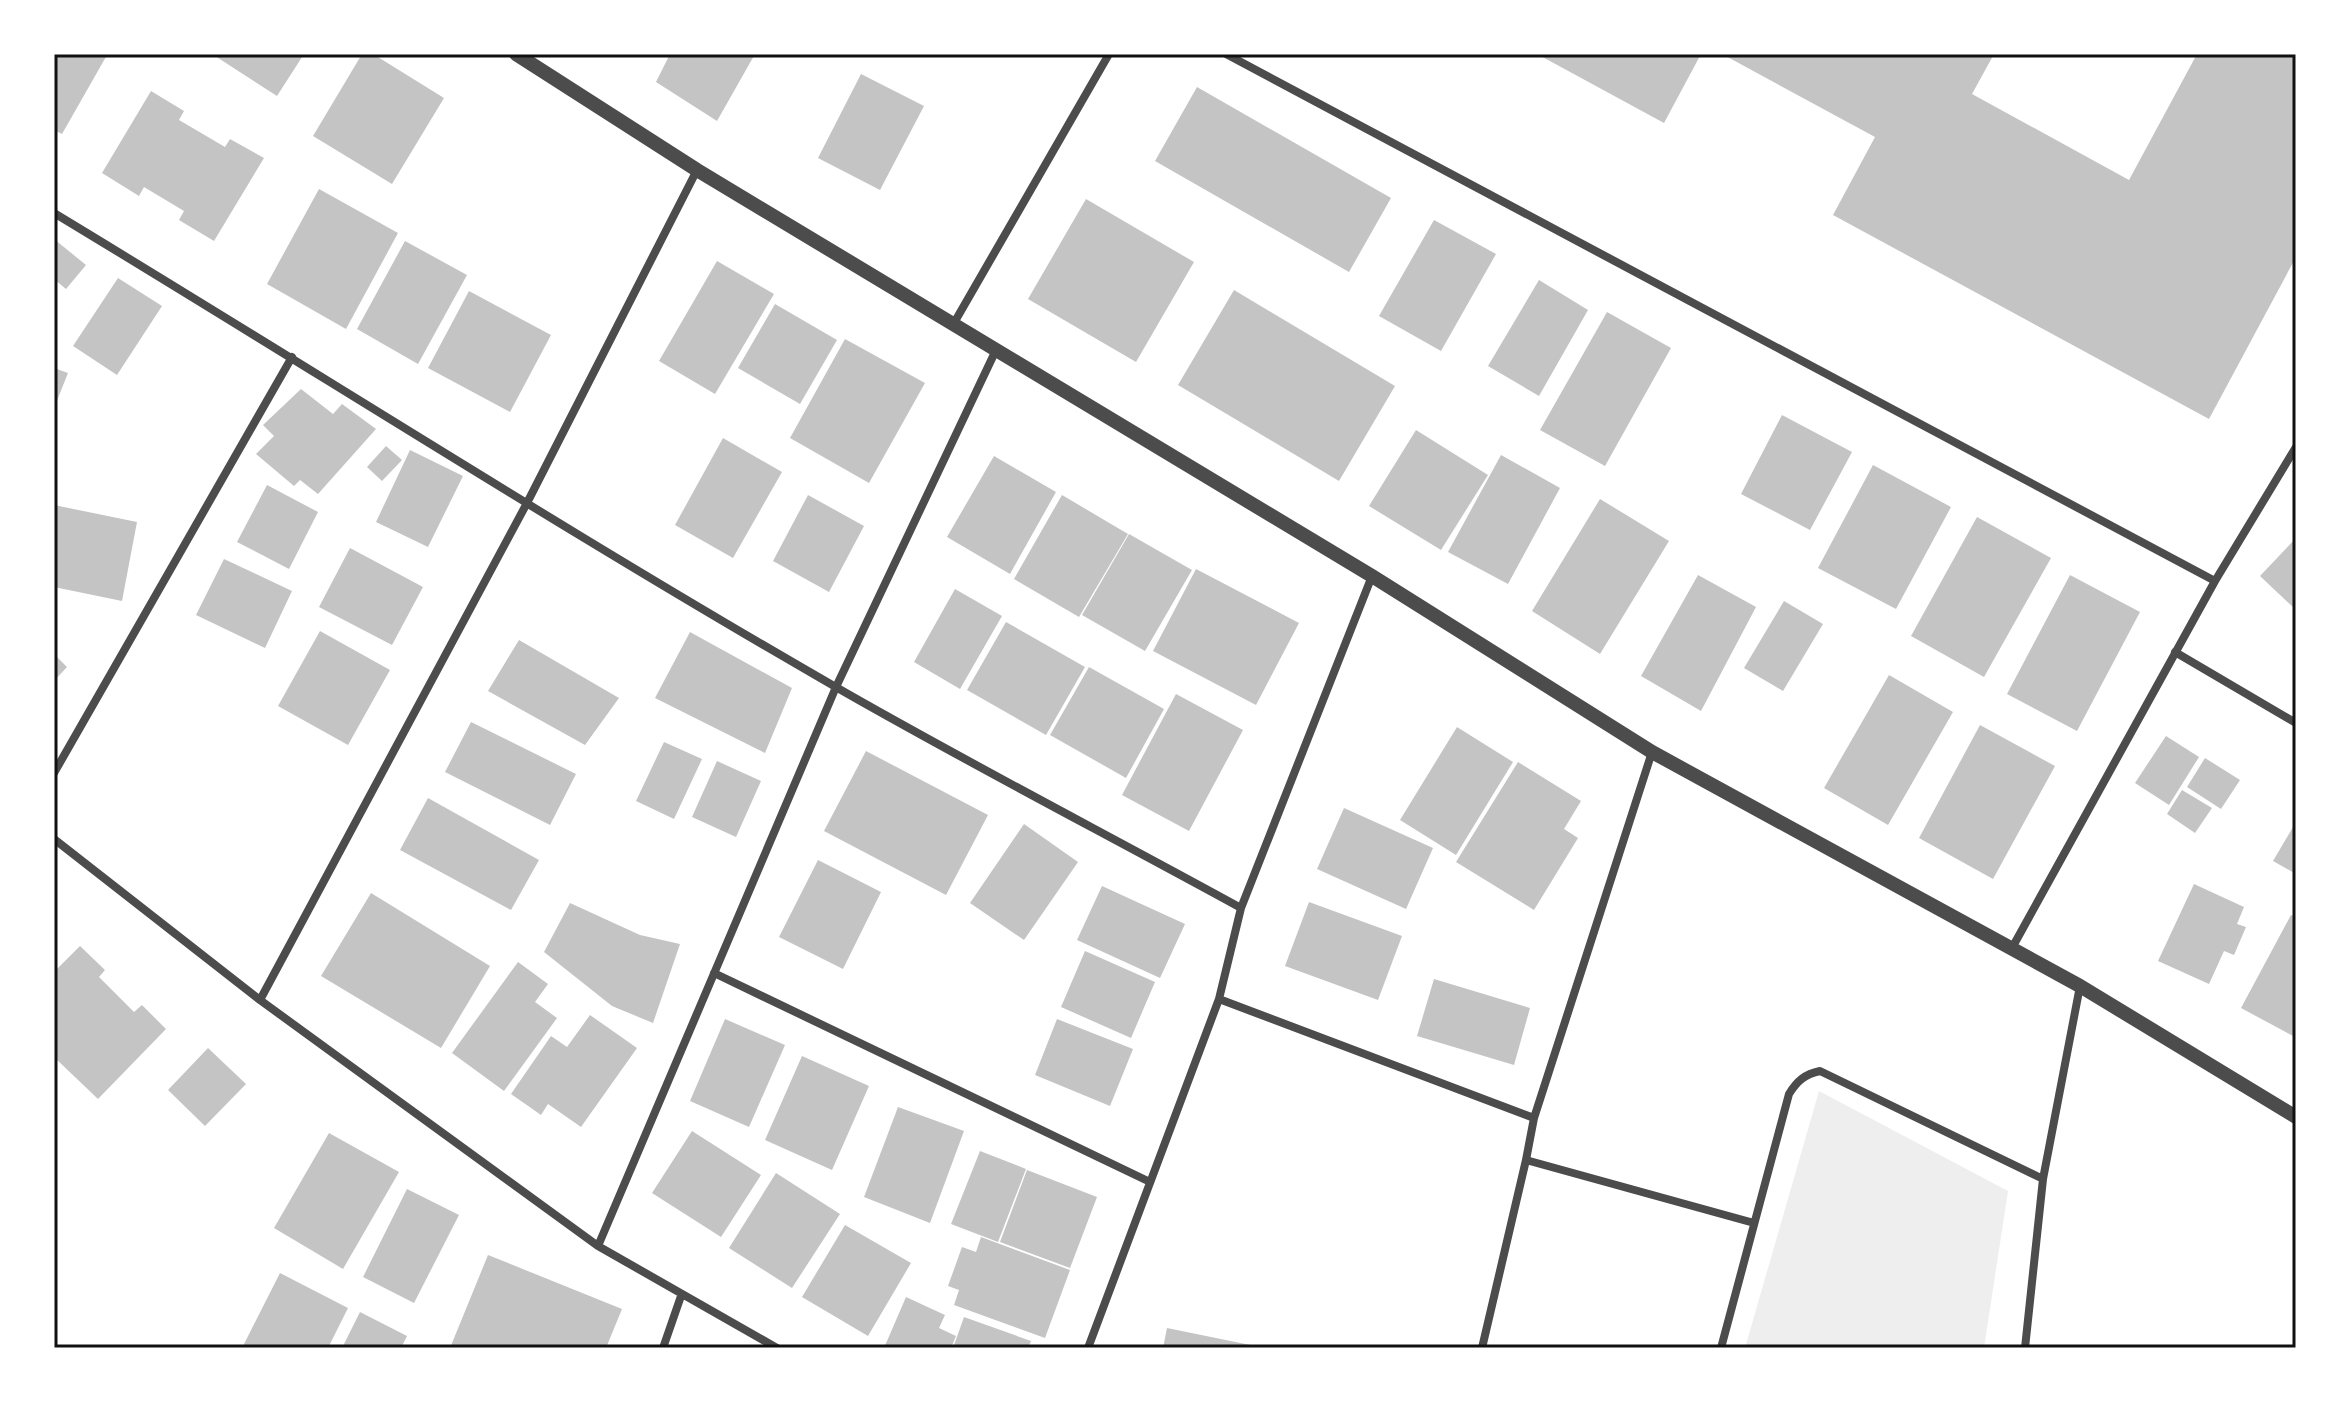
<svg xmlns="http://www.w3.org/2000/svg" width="2350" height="1402" font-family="Manrope,sans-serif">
  <rect width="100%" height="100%" fill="#fff"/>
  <!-- green -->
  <path fill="#eee" d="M1819 1091 2008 1191 1984 1348H1745Z"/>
  <!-- building -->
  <path fill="#c4c4c4" d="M54 54 107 55 62 134 54 130Z
    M212 54H304L277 96Z
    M362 54H373L444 98 392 184 313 136Z
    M670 54H755L717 121 656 82Z
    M1537 54H1701L1664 123Z
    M1722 54H1994L1972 94 2129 180 2197 54H2296V257L2209 419 1833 215 1875 137Z
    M861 74 924 106 880 190 818 158Z
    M1197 87 1391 198 1349 272 1155 161Z
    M151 91 184 111 179 120 225 147 230 139 264 158 214 241 179 220 184 211 144 187 139 196 102 173Z
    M319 189 398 233 346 329 267 284Z
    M1086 199 1194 262 1136 362 1028 299Z
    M1434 220 1496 254 1441 351 1379 316Z
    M54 239 86 265 66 289 54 279Z
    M405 241 467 275 418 364 357 329Z
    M717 261 774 294 715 394 659 361Z
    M118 278 162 306 117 375 73 346Z
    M1539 280 1588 310 1539 396 1488 366Z
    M1234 290 1395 386 1339 481 1178 385Z
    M469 291 551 335 510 412 428 368Z
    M775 304 837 340 800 404 738 368Z
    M1607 312 1671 348 1605 466 1540 430Z
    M845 339 925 383 869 483 790 438Z
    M54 368 68 373 54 408Z
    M301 389 333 414 342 404 376 429 318 494 300 480 294 486 256 454 274 436 263 425Z
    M1782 415 1852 452 1810 530 1741 494Z
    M1416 430 1488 475 1441 550 1369 506Z
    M723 438 782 472 733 558 675 525Z
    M386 446 402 460 382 481 367 467Z
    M410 450 463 476 428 547 376 522Z
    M1501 455 1560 488 1508 584 1448 552Z
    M994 456 1056 492 1010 574 947 537Z
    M1873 465 1951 507 1896 609 1818 568Z
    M267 485 318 512 289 569 237 542Z
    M808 495 864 526 829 592 773 561Z
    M1062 495 1128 534 1079 617 1014 579Z
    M1600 499 1669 541 1600 654 1532 611Z
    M54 505 137 522 122 601 54 587Z
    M1977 517 2051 558 1984 677 1911 636Z
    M1129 534 1192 570 1145 651 1082 615Z
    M2296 538V610L2260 576Z
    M350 548 423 587 392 645 319 607Z
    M224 559 292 591 265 648 196 615Z
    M1196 569 1299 623 1256 705 1153 651Z
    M1698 575 1756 607 1701 711 1641 676Z
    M2070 575 2140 612 2077 731 2007 694Z
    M955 589 1002 616 960 689 914 662Z
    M1784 601 1823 624 1783 691 1744 668Z
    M1006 622 1085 667 1046 735 967 690Z
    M320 631 390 670 348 745 278 706Z
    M690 632 792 688 765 753 655 698Z
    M519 640 619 698 585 745 488 691Z
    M54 654 67 667 54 681Z
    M1089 667 1164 709 1126 778 1050 735Z
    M1889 675 1953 712 1888 825 1824 788Z
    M1176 694 1243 730 1189 831 1122 795Z
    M471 722 576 774 550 825 445 772Z
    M1980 725 2055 766 1993 879 1919 838Z
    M1457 727 1513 762 1456 855 1400 820Z
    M2166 736 2199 757 2169 805 2135 783Z
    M664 742 702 759 674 819 636 801Z
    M866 751 988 815 946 895 824 831Z
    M2205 758 2240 780 2221 809 2187 787Z
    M717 761 761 781 736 837 692 817Z
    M1518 762 1581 801 1564 829 1578 838 1534 910 1456 862Z
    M2182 790 2212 808 2195 833 2167 814Z
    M428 798 539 860 511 910 400 850Z
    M1344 808 1433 848 1406 909 1317 869Z
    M2296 822V874L2273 861Z
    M1024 824 1078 862 1024 940 970 903Z
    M818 860 881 892 843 969 779 937Z
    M2194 884 2244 907 2237 924 2246 927 2234 955 2224 951 2209 984 2158 961Z
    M1102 886 1185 924 1160 978 1077 940Z
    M371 893 490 966 441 1048 321 976Z
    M1309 902 1402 936 1378 1000 1285 966Z
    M570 903 640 935 680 944 653 1023 612 1006 544 952Z
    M2291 915 2296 917 2295 1037 2241 1008Z
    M80 946 105 970 99 977 134 1012 142 1005 166 1029 98 1099 54 1057V972Z
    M1085 951 1155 982 1131 1038 1061 1007Z
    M518 962 548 984 535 1002 557 1018 504 1091 452 1053Z
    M1434 979 1530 1008 1514 1065 1417 1036Z
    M590 1015 637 1048 581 1127 548 1104 541 1115 511 1094 551 1036 567 1047Z
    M725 1019 785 1045 749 1127 690 1101Z
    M1057 1019 1133 1049 1110 1106 1035 1075Z
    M208 1048 246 1084 205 1126 168 1090Z
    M802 1056 869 1086 832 1170 765 1140Z
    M898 1107 964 1131 930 1223 864 1197Z
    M692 1131 761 1175 721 1237 652 1193Z
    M329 1133 399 1172 343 1269 274 1228Z
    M980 1151 1026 1169 998 1242 951 1224Z
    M1027 1170 1097 1197 1070 1268 1000 1242Z
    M776 1173 840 1214 792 1288 729 1248Z
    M407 1189 459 1215 414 1303 363 1277Z
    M845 1225 911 1263 868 1336 802 1297Z
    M981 1237 1070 1270 1045 1338 954 1305 959 1290 948 1286 962 1247 976 1252Z
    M488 1255 622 1309 606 1348H450Z
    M280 1273 348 1308 328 1348H242Z
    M906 1297 945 1315 939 1328 956 1336 951 1348H884Z
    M360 1312 407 1336 401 1348H342Z
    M964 1317 1031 1341 1028 1348H953Z
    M1167 1328 1260 1347V1348H1163Z"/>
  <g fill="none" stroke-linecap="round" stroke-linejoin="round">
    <!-- minor -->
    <path stroke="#4c4c4c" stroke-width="8" d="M1226 54 2215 581
      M54 213C314 370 571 535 834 686 968 763 1106 834 1241 908
      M954 323 1109 54
      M2175 652 2296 723
      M54 773 292 357
      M54 839 260 1000 598 1246 777 1348
      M2012 948 2215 581 2296 447
      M714 973 1150 1182
      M1219 999 1534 1118
      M260 1000 527 503 697 170
      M1526 1160 1754 1223
      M598 1246 836 687 996 350
      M663 1348 681 1296
      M1088 1348 1219 999 1241 908 1372 576
      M1482 1348 1526 1160 1534 1118 1652 752
      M1721 1348 1789 1094C1797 1081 1805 1074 1820 1071L2043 1179
      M2025 1348 2043 1179 2080 986"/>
    <!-- tertiary -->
    <path stroke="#4c4c4c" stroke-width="14" d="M516 54 697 170 1372 576 1652 752 2080 986 2296 1117"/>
  </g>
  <!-- border -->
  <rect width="2350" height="1402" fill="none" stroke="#ffffff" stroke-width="112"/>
  <rect x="56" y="56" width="2238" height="1290" fill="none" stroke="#111" stroke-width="3"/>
</svg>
